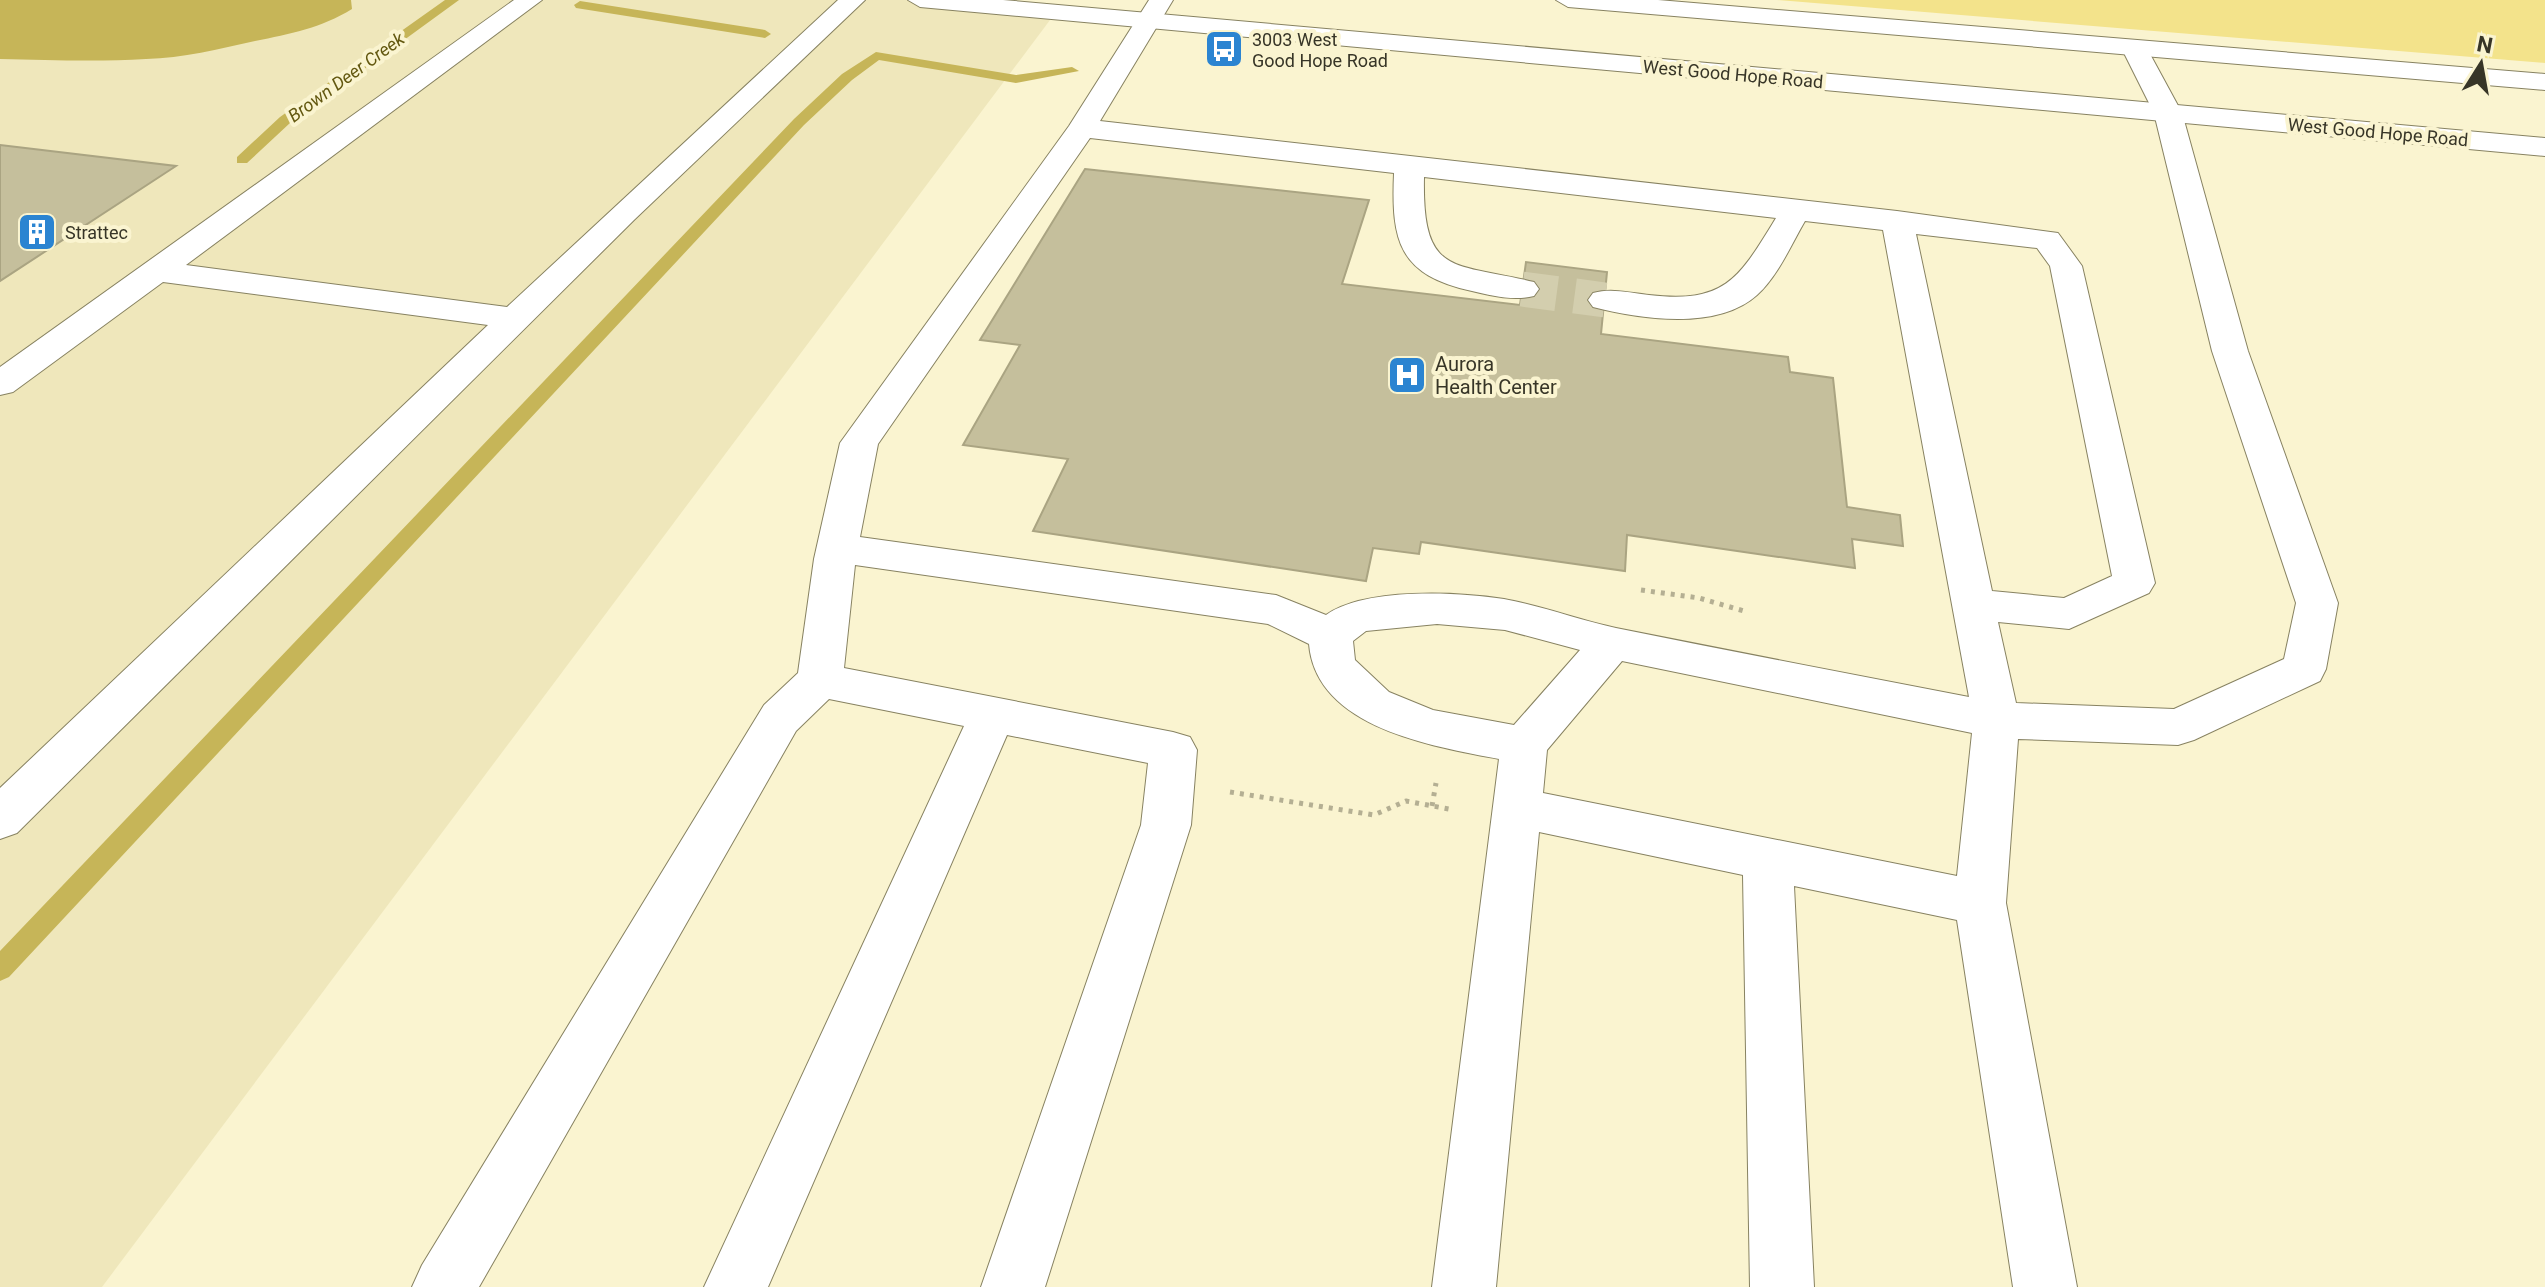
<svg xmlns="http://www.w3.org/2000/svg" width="2545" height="1287" font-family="Roboto,sans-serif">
  <rect width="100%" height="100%" fill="#faf4d0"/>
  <!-- built -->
  <path fill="#efe7bb" d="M0 0H920L1056 12 102 1287H0Z"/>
  <!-- green -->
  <path fill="#f3e38b" d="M1777 0H2545V63Z"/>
  <!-- water -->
  <path fill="#c6b558" d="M0 0H351L352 9C321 28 290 34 255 41 219 49 183 58 146 59 98 62 49 60 0 59Z"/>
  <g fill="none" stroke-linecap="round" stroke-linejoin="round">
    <!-- stream -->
    <path fill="#c6b558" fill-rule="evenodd" d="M445 0H459L290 123 247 163H237V157L280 117Z
      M580 1 765 30 771 34 765 38 576 8 574 5Z
      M876 52 1016 75 1072 67 1079 71 1016 83 879 60 852 80 804 125 9 977 0 981V951L794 119 842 74Z"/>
  </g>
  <!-- building -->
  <path fill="#c5bf9c" stroke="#aaa482" stroke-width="2" d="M0 145 176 166 0 281Z
    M1085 169 1369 200 1342 284 1520 305 1526 262 1607 272 1601 334 1788 357 1790 372 1833 378 1847 507 1900 515 1903 546 1852 539 1855 568 1627 535 1625 571 1421 542 1419 554 1373 548 1366 581 1033 531 1068 459 963 445 1020 345 980 340Z"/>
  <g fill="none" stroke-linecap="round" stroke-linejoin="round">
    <!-- minor-tunnel -->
    <path stroke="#d3ceae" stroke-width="35" stroke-dasharray="35 18" stroke-linecap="butt" d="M1522 289 1605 300"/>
    <!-- minor casing -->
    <g stroke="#878261" stroke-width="2">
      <path id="minor" d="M514 0H542L186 265 507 307 838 0H865L635 219 17 833 0 839V788L488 325 163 282 13 392 0 395V367Z
        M1149 0H1173L1100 121 1897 211 2058 233 2082 266 2155 583 2149 593 2069 629 1998 622 2016 703 2174 709 2284 659 2296 603 2212 351 2154 113 2122 49 2126 43H2144L2182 113 2248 351 2338 603 2326 669 2320 681 2194 740 2178 745 2018 739 2006 903 2077 1287H2013L1957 920 1794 886 1814 1287H1750L1743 875 1539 832 1496 1287H1432L1499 759C1432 746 1316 728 1309 644L1268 624 855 565 844 668 1173 732 1190 737 1197 750 1191 825 1045 1287H981L1141 825 1148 763 1007 735 768 1287H704L964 726 829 699 796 731 479 1287H412L422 1265 764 705 798 673 814 559 840 443 1069 126ZM1090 138 1394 173C1391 242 1399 275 1472 291 1492 296 1514 301 1534 296L1539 289 1534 282C1453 262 1422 278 1424 177L1776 218C1739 278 1726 304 1649 295 1630 293 1612 288 1593 293L1588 300 1593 307C1640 319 1717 331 1757 295 1778 276 1791 245 1805 221L1883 230 1969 697C1851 674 1734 652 1616 628 1579 620 1542 606 1504 599 1458 592 1365 587 1326 615L1276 595 860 537 878 444ZM1916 234 2037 248 2050 266 2112 576 2064 598 1992 591ZM1437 624 1505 630 1580 650 1514 725 1433 710 1389 692 1355 660 1353 641 1366 631ZM1622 661 1972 733 1957 876 1543 793 1547 750Z"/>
    </g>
    <!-- major casing -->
    <g stroke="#878261" stroke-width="2">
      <path id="major" d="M908 0H1003L2545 138V156L920 7Z
        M1556 0H1658L2545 74V90L1568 7Z"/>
    </g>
    <!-- path -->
    <path stroke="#b4af93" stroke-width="5" stroke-dasharray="4 6" stroke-linecap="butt" d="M1641 590 1699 598 1744 611
      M1230 792 1374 815 1406 801 1454 810
      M1432 806 1436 783"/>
    <!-- minor -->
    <use href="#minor" fill="#fff" fill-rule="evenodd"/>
    <!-- major -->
    <use href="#major" fill="#fff" fill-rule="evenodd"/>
  </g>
  <!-- icons -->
  <defs>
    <g id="bus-square" transform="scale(2)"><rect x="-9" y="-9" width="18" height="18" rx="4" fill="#2b84d1" stroke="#faf4d0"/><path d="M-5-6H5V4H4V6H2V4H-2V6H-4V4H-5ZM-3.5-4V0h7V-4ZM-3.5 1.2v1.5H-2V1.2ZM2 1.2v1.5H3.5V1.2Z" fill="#fff"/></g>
    <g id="building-square" transform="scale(2)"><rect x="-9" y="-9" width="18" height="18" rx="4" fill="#2b84d1" stroke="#faf4d0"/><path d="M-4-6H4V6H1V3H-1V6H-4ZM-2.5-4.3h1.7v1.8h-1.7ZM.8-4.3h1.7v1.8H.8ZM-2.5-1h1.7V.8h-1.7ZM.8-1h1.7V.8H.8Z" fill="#fff"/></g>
    <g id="hospital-square" transform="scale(2)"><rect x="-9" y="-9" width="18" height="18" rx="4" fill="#2b84d1" stroke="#faf4d0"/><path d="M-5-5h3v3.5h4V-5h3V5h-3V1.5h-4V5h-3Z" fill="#fff"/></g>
  </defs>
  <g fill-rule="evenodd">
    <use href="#bus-square" x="1224" y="49"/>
    <use href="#building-square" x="37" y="232"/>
    <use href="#hospital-square" x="1407" y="375"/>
  </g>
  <g text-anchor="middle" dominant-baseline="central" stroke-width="8" stroke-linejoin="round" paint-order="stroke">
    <!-- far-poi labels -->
    <g font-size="18" fill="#373527" stroke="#faf4d0" text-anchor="start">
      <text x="1252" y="39">3003 West<tspan x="1252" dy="21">Good Hope Road</tspan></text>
      <text x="65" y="232">Strattec</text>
    </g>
    <!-- far-street labels -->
    <g font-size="18" fill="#373527" stroke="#faf4d0">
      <text transform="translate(1733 74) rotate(5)">West Good Hope Road</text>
      <text transform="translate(2378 132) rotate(5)">West Good Hope Road</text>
    </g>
    <!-- far-water labels -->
    <g font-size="18" font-style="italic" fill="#635810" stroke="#faf4d0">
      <text transform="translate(346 77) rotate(-36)">Brown Deer Creek</text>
    </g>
    <!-- poi labels -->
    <g font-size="20" fill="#373527" stroke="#faf4d0" text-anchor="start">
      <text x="1435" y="364">Aurora<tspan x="1435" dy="23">Health Center</tspan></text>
    </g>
  </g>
  <!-- north arrow -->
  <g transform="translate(2481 64) rotate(11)" stroke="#faf4d0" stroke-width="6" paint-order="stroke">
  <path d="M0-6L14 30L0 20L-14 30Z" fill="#373527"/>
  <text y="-12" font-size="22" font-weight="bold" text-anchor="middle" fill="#373527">N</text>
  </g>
</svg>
